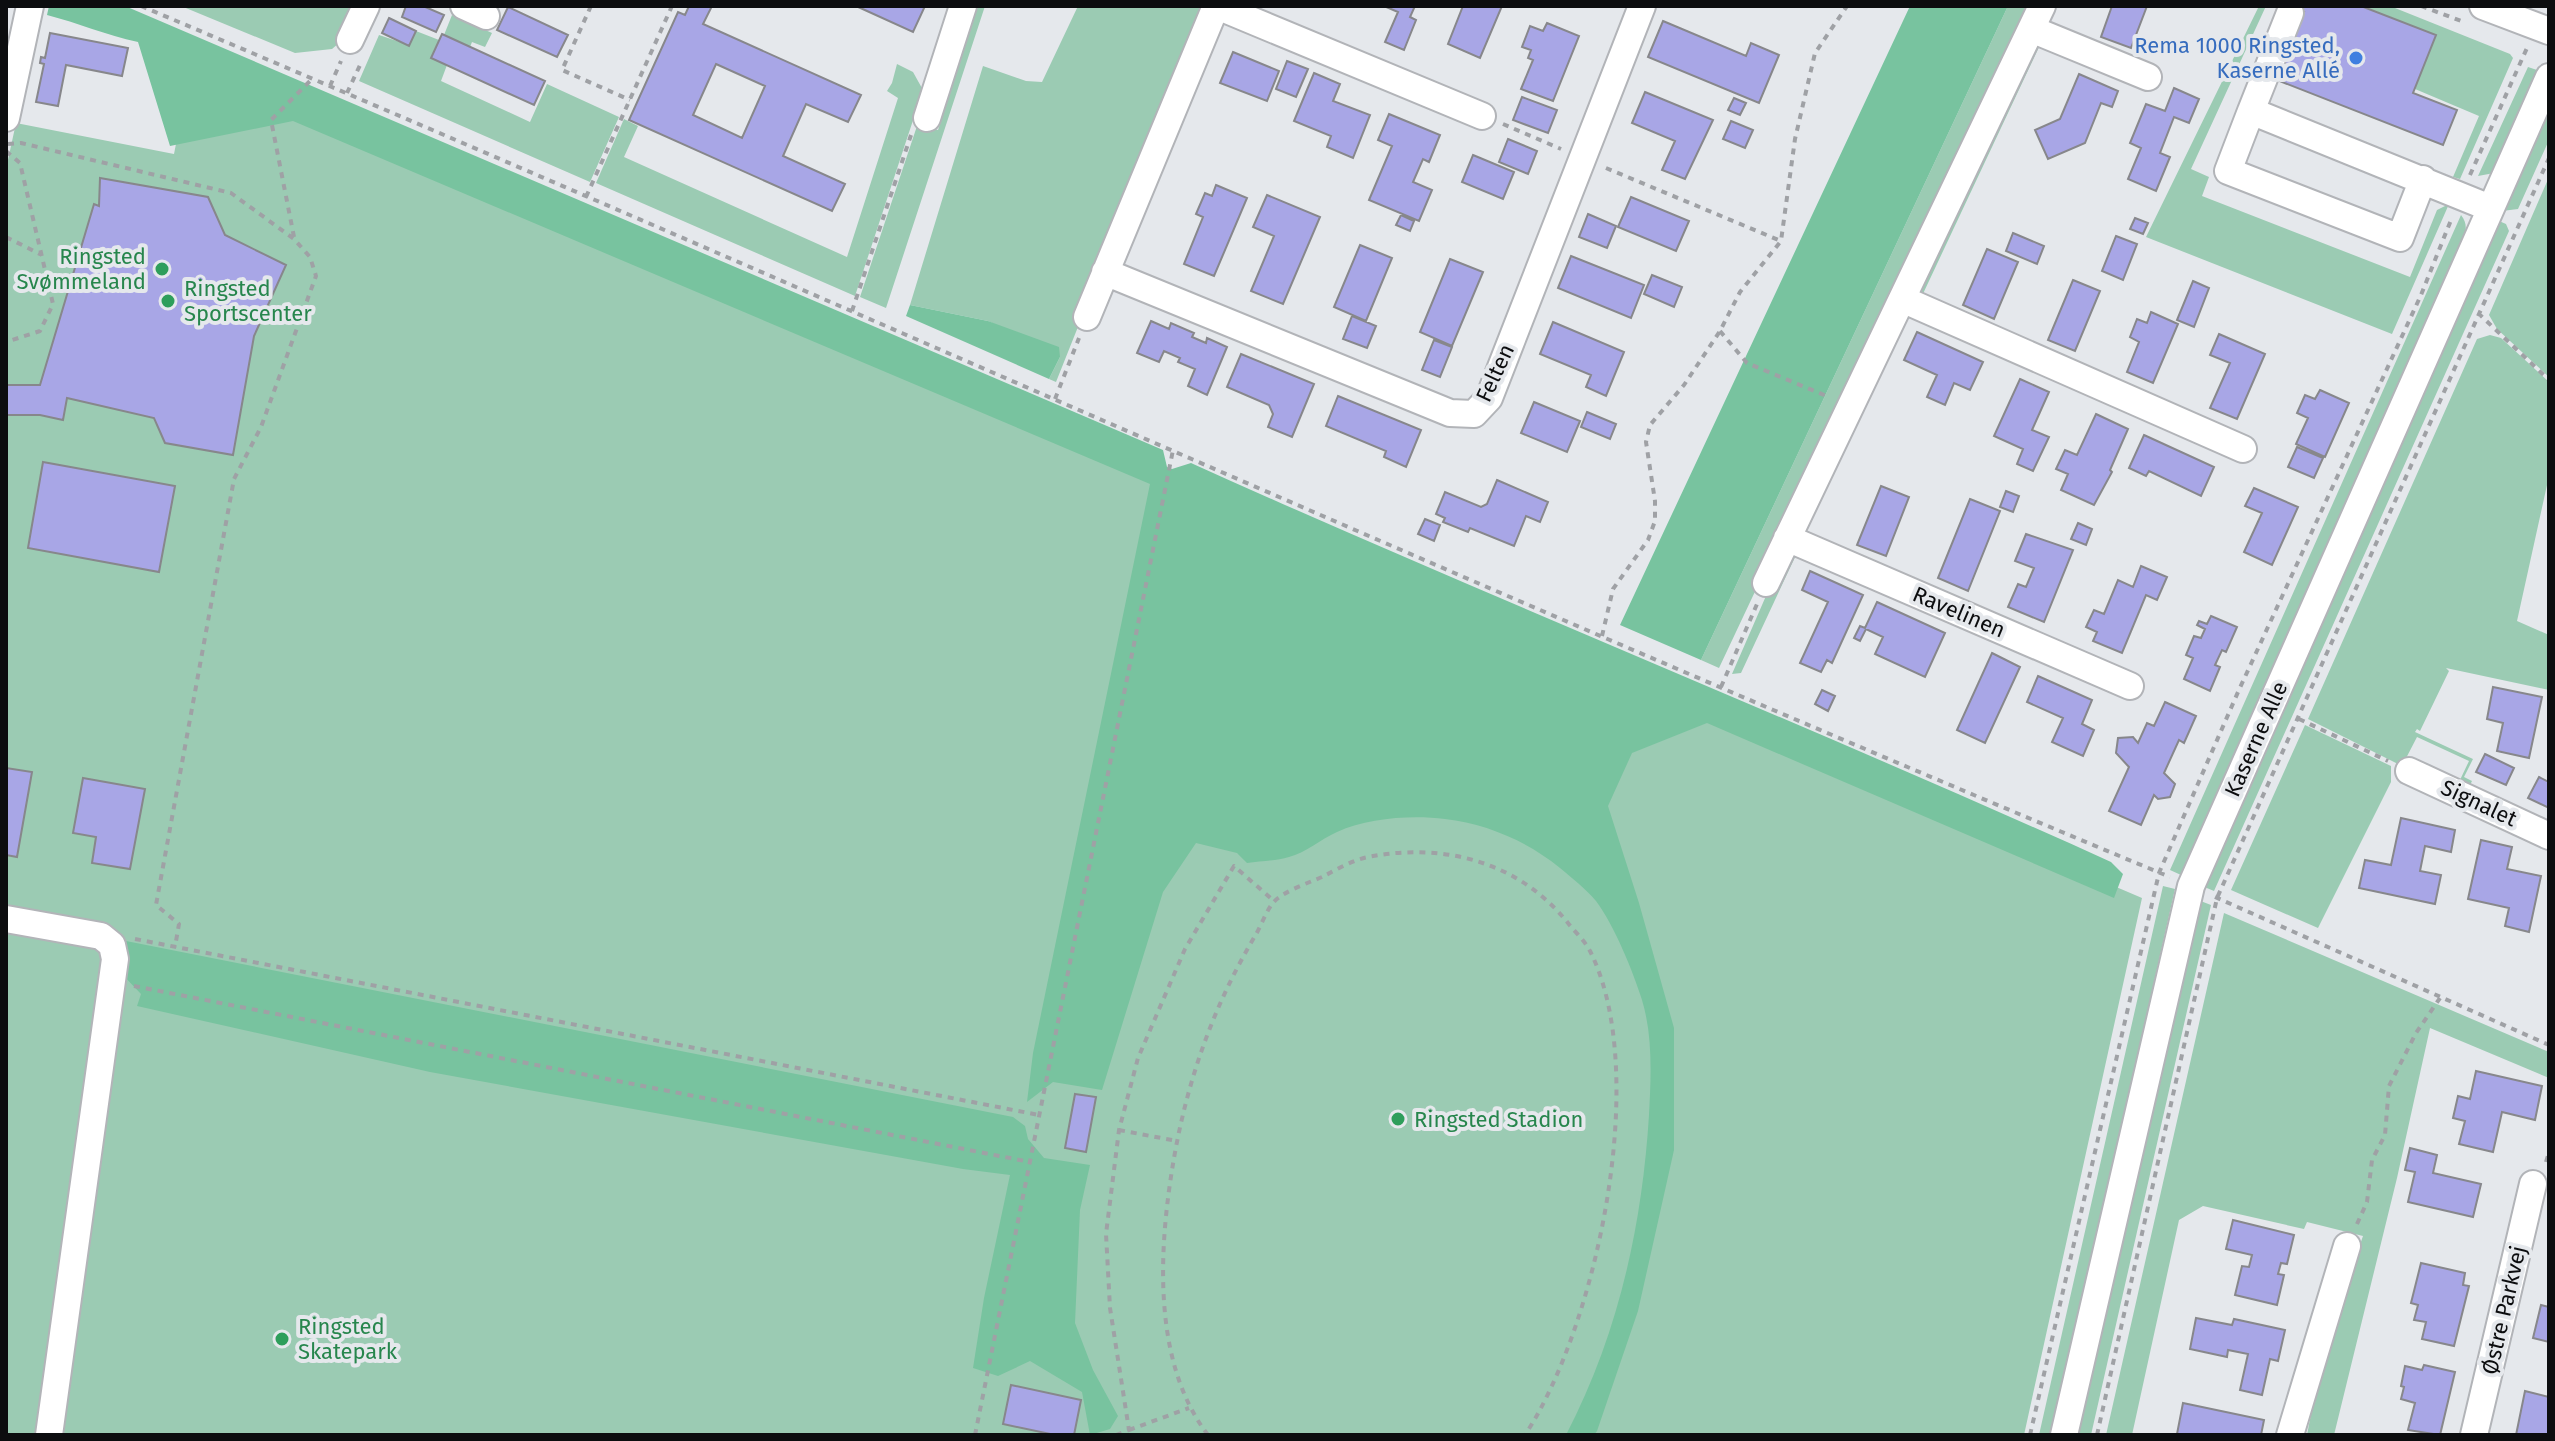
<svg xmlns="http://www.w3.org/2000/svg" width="2555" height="1441" font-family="'Fira Sans',sans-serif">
  <rect width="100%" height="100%" fill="#e5e8ec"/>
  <!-- green -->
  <path fill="#9bcbb3" d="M181 6H356L339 43 332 49 295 53Z
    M978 6H985L886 308 860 297 918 123 938 130Z
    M1078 6H1206L1056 382 1049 379 1060 357 988 321 910 305 983 66 1026 81 1042 82Z
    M2008 6H2031L1719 668 1701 660Z
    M2259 6H2266L2191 169 2209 177 2202 196 2410 277 2437 210 2449 204 2392 334 2146 237Z
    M2361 6H2390L2510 54 2513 58 2460 179 2453 177 2479 116 2415 89 2435 35Z
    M452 15 492 33 485 47 472 42 470 47 444 35Z
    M416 31 439 40 431 57 447 65 441 81 530 122 547 84 619 117 590 182 359 81 379 35 409 45Z
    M2039 47 1921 298 1917 287 2032 49Z
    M192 63 2142 898 2024 1435H6V169L16 123 174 154Z
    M897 64 913 72 923 90 855 296 596 183 624 119 638 126 624 157 847 257 898 98 887 91 892 83Z
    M2528 67 2537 70V77L2494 173 2478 176Z
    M2549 106V140L2518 209 2502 211Z
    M2549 177V377L2497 329 2489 315Z
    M2461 215C2468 224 2466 231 2463 241L2181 875 2170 870Z
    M2499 221 2506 224 2509 231 2214 891 2202 886Z
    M2490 335 2501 338 2549 382V476L2517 621 2549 635V690L2446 668 2449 671 2420 731 2417 729 2415 732 2473 759 2464 777 2472 781 2470 785 2460 780 2469 761 2417 737 2402 766 2308 719 2477 339Z
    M1791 555H1796L1741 673 1732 674 1769 589Z
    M2305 725 2391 766V782L2318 928 2231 890Z
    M2163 886 2175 889 2052 1435H2039Z
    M2198 900 2211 905 2091 1435H2078Z
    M2224 913 2549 1052V1078L2430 1028 2397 1178 2334 1435H2307L2312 1409 2307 1397 2363 1236 2307 1222 2304 1229 2203 1206 2179 1220 2132 1435H2106Z"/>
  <!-- forest -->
  <path fill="#78c39f" d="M49 6H125L1163 450 1167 467 1172 469 1191 463C1495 600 1806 724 2111 862L2123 874 2114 898 1707 723 1632 753 1608 806 1639 903 1674 1028V1150L1638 1311 1597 1431 1594 1435H1566C1618 1335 1642 1227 1649 1115 1651 1077 1653 1036 1642 1000 1633 971 1614 925 1596 901 1586 889 1572 878 1560 868 1527 841 1487 824 1445 819 1411 815 1368 818 1337 832 1321 839 1305 853 1289 857 1275 861 1260 861 1247 863L1237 853 1196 843 1163 892 1102 1090 1053 1082 1027 1102 1033 1053 1150 484 293 121 170 146 138 42C106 35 78 23 47 15Z
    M1910 6H2008L1701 660 1620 625Z
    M910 305 988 321 1059 347 1060 357 1049 379 906 316Z
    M126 941 1013 1117 1025 1126 1028 1139 1044 1158 1090 1165 1080 1210 1075 1323 1093 1370 1118 1416 1110 1429 1090 1435 1082 1392 1030 1361 998 1376 973 1368 984 1298 1010 1175 963 1169 430 1072 137 1006 141 994 121 973Z"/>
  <!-- building -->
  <path fill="#a8a6e6" stroke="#87878b" stroke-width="2" fill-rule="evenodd" d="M406 6H423L444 15 436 32 402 17Z
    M689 6H712L703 24 861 95 848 122 806 104 783 156 845 184 832 211 629 120 678 12 685 15ZM716 64 765 86 742 138 693 115Z
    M856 6H925L913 32Z
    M1384 6H1415L1410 17 1416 20 1404 50 1385 42 1398 12Z
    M1463 6H1502L1480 58 1448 44Z
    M2112 6H2147L2131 48 2101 37Z
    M2287 6H2361L2436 35 2413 93 2457 110 2443 145 2277 80 2304 12Z
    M508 7 568 35 557 57 497 30Z
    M389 18 416 31 409 46 382 33Z
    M1663 21 1746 56 1751 43 1779 55 1759 103 1648 57Z
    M1547 23 1579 36 1553 101 1521 89 1533 60 1528 58 1531 50 1522 47 1530 26 1543 31Z
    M50 33 128 48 122 76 66 65 58 106 36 102 44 64 40 63 41 57 45 58Z
    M442 34 545 81 534 105 431 58Z
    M1233 52 1279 71 1267 101 1220 83Z
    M1287 61 1308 69 1296 97 1276 89Z
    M1314 73 1340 84 1333 101 1370 115 1353 158 1327 147 1331 136 1294 121Z
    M2079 74 2118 91 2112 107 2101 103 2085 143 2048 159 2035 130 2060 119Z
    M2174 88 2199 99 2189 123 2174 117 2160 153 2170 157 2156 191 2128 179 2141 148 2130 143 2146 104 2165 111Z
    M1645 92 1713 120 1685 179 1662 170 1675 141 1632 123Z
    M1522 97 1557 110 1548 133 1513 120Z
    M1734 98 1746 103 1740 115 1728 110Z
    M1389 114 1440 135 1429 162 1423 159 1413 182 1432 190 1419 221 1369 200 1392 146 1378 140Z
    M1731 121 1753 130 1745 148 1723 139Z
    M1508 139 1537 151 1528 174 1499 162Z
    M1473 155 1514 172 1503 199 1462 182Z
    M100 178 208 197 225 235 286 265 254 336 233 455 165 443 154 418 67 398 63 420 40 415H6V385H40L94 204 99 206Z
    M1216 185 1247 198 1214 276 1184 264 1203 217 1196 214 1205 193 1212 196Z
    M1267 195 1320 217 1283 304 1251 291 1274 236 1253 227Z
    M1631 197 1689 221 1676 251 1618 227Z
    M1588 214 1616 226 1607 248 1579 237Z
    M1401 215 1414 221 1410 231 1396 225Z
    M2135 218 2148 223 2143 234 2130 229Z
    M2013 233 2044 246 2037 264 2006 251Z
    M2116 236 2137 244 2123 280 2102 271Z
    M1360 245 1392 258 1366 321 1334 307Z
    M1987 249 2018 262 1994 319 1963 305Z
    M1571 256 1644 285 1631 318 1558 288Z
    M1450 259 1483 272 1452 346 1420 332Z
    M1652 275 1682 287 1674 307 1644 294Z
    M2073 280 2100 291 2075 351 2048 340Z
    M2193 281 2209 288 2194 327 2177 320Z
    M2151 312 2178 324 2153 383 2127 372 2139 342 2130 337 2137 319 2147 323Z
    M1352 316 1376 326 1367 348 1343 339Z
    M1151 321 1169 329 1171 323 1194 333 1192 337 1206 343 1207 338 1227 347 1207 395 1188 386 1195 369 1178 362 1180 358 1164 351 1159 362 1137 353Z
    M1553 322 1624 352 1606 396 1586 387 1591 375 1540 354Z
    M1917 332 1983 362 1970 390 1954 383 1945 405 1927 397 1937 375 1904 360Z
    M2219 334 2265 354 2237 419 2210 408 2230 363 2210 355Z
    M1434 340 1452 347 1440 377 1422 370Z
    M1241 354 1314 384 1292 437 1268 427 1273 414 1269 405 1227 387Z
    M2020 379 2049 392 2032 430 2049 437 2033 471 2017 464 2023 449 1994 436Z
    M2320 390 2349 403 2325 457 2296 444 2308 418 2297 413 2305 395 2315 399Z
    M1338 396 1421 430 1406 467 1384 457 1386 451 1326 426Z
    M1534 402 1580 421 1567 452 1521 433Z
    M1587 412 1616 424 1610 439 1581 427Z
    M2096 414 2128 429 2110 470 2112 472 2094 505 2061 490 2068 474 2056 469 2065 450 2077 455Z
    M2144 435 2214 467 2201 496 2149 471 2146 476 2129 468Z
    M2297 447 2323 458 2314 478 2288 467Z
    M43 462 175 486 159 572 28 548Z
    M1497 480 1548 502 1540 522 1526 516 1514 546 1470 528 1468 532 1443 522 1445 518 1436 514 1445 492 1481 507 1487 504Z
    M1881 486 1909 497 1886 556 1857 545Z
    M2254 488 2298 507 2272 565 2244 552 2262 513 2245 506Z
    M2006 491 2019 496 2013 512 2000 507Z
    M1970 499 2000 511 1968 591 1938 578Z
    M1425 519 1440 525 1434 541 1418 534Z
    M2078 523 2092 529 2086 545 2071 539Z
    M2026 534 2073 550 2044 622 2008 607 2018 584 2026 587 2034 568 2015 561Z
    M2141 566 2167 577 2157 600 2146 595 2122 653 2093 641 2097 632 2086 627 2094 610 2104 614 2118 580 2133 587Z
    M1810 571 1863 595 1832 663 1827 660 1821 672 1800 663 1828 602 1802 590Z
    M1877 602 1945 633 1925 677 1875 654 1883 637 1866 629 1860 641 1854 638 1860 626 1865 628Z
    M2211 616 2237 627 2226 652 2222 650 2215 665 2220 667 2210 691 2184 679 2193 658 2186 655 2194 636 2201 638 2205 629 2197 625 2199 621 2207 624Z
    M1992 653 2020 667 1985 743 1957 730Z
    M2038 676 2092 700 2082 724 2094 730 2083 756 2052 742 2063 718 2027 702Z
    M2493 687 2542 697 2529 758 2497 751 2503 723 2487 719Z
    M1822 690 1835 696 1828 711 1815 704Z
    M2165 702 2196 716 2184 743 2179 740 2164 773 2175 784 2170 797 2158 799 2154 795 2141 825 2109 811 2129 767 2116 753 2118 738 2133 737 2138 743 2147 723 2154 726Z
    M2485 754 2514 768 2506 785 2476 772Z
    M6 768 32 772 17 857 6 855Z
    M2539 777 2549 782V808L2528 798Z
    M83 778 145 789 130 869 92 863 96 837 73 833Z
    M2401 818 2455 830 2451 852 2425 846 2420 871 2441 875 2435 904 2359 888 2365 860 2391 865Z
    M2481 840 2512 847 2507 869 2541 876 2529 932 2505 926 2509 908 2468 899Z
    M2476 1071 2542 1086 2535 1120 2502 1112 2493 1152 2459 1144 2465 1121 2453 1118 2458 1096 2470 1099Z
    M1075 1094 1096 1097 1086 1152 1065 1148Z
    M2410 1148 2437 1155 2433 1173 2481 1184 2473 1217 2408 1202 2415 1172 2405 1170Z
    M2233 1220 2294 1235 2287 1264 2281 1263 2278 1274 2284 1275 2277 1305 2235 1295 2242 1266 2249 1267 2252 1255 2226 1249Z
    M2421 1263 2465 1273 2463 1285 2469 1286 2454 1346 2422 1339 2426 1322 2414 1320 2418 1305 2411 1303Z
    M2541 1305 2549 1307V1342L2533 1338Z
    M2196 1318 2232 1325 2234 1319 2285 1330 2278 1361 2270 1359 2262 1395 2240 1390 2248 1354 2228 1350 2227 1357 2190 1349Z
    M2424 1365 2455 1372 2440 1435 2408 1430 2415 1403 2401 1399 2404 1387 2401 1386 2405 1366 2422 1370Z
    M1011 1385 1081 1400 1074 1435H1055L1003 1424Z
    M2525 1391 2549 1397V1435H2516Z
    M2183 1403 2264 1420 2261 1435 2177 1434Z"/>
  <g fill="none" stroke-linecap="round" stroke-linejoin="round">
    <!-- minor casing -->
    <g stroke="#b2b4b8" stroke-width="30">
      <path id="minor" d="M464 6 486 16
        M1217 6 1482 116
        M2483 6 2549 31
        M2031 29 2148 77
        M350 40 366 6
        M2251 111 2290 13
        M6 118 30 6
        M927 118 963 6
        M2423 179 2400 238 2228 171 2251 111 2490 208
        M1105 272 1450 413 1474 414 1489 398 1642 6
        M1902 299 2243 449
        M1087 317 1216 6
        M1787 538 2130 686
        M1766 583 2042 6
        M2409 771 2549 836
        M6 919 101 936 112 945 115 959 49 1435
        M2064 1435 2191 886 2549 77
        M2290 1435 2347 1246
        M2474 1435 2533 1184"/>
    </g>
    <!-- path -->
    <path stroke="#9fa1a5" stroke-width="4" stroke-dasharray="6 6" stroke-linecap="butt" d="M141 6C819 292 1490 595 2170 877
      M591 6 562 70 630 100
      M2421 6 2464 22
      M330 86 341 61
      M347 93 361 63
      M1503 124 1561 149
      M8 144 21 143 231 193 294 239 310 257 316 276 261 427 234 479 156 905 179 924 175 947
      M6 151 20 163 53 304 40 331 6 342
      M1606 168 1781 241
      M2470 175 2527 48
      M586 197 672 6
      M6 237 42 255
      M294 237 271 120 313 78
      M852 311 911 135
      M2478 313 2549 380
      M1720 331 1747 363 1829 397
      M1055 399 1079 338
      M1602 636 1613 589 1648 540 1655 521V501L1646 442 1650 425 1684 385 1720 331 1740 292 1781 241 1795 139 1815 53 1847 6
      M1721 687 1757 604
      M2299 719 2388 761
      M2215 897 2549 1045
      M135 939 1039 1115
      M134 986 1030 1162
      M1119 1130 1177 1141
      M2546 1162 2549 1152
      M2357 1224 2367 1202 2372 1160 2385 1135 2389 1086 2416 1033 2440 998
      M1129 1430 1189 1408
      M975 1435 1173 450
      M1116 1435 1129 1430 1110 1308 1106 1234 1119 1130 1138 1058 1185 949 1234 866 1274 901
      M1208 1435C1151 1361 1159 1245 1174 1158 1188 1078 1214 1005 1255 936 1261 926 1265 914 1272 904 1281 892 1308 883 1322 877 1336 870 1352 860 1368 857 1444 842 1519 862 1568 923 1575 932 1585 941 1590 951 1651 1072 1597 1326 1525 1435
      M2030 1435 2159 873 2238 692 2421 295 2451 220
      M2097 1435 2217 898 2549 158"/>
    <!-- minor -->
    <use href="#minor" stroke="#fff" stroke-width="26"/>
  </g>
  <!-- markers -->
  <circle fill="#3f7fe0" stroke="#e5e8ec" stroke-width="3" cx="2356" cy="58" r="8"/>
  <g fill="#2e9e5b" stroke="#e5e8ec" stroke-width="3">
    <circle cx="162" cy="269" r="8"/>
    <circle cx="168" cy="301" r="8"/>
    <circle cx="1398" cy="1119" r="8"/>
    <circle cx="282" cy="1339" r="8"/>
  </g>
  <g text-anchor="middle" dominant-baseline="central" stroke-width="8" stroke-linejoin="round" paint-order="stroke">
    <!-- shop labels -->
    <g font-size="22" fill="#366cbe" stroke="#e5e8ec" text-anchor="end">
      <text x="2340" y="45">Rema 1000 Ringsted,<tspan x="2340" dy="25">Kaserne Allé</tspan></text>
    </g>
    <!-- leisure labels -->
    <g font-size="22" fill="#27864d" stroke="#e5e8ec" text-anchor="start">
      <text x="146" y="256" text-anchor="end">Ringsted<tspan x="146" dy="25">Svømmeland</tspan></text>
      <text x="184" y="288">Ringsted<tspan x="184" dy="25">Sportscenter</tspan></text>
      <text x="1414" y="1119">Ringsted Stadion</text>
      <text x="298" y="1326">Ringsted<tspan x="298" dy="25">Skatepark</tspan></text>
    </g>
    <!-- street labels -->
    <g font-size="22" fill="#0c0d0f" stroke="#e5e8ec">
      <text transform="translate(1495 373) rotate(-65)">Felten</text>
      <text transform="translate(1959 612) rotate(23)">Ravelinen</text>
      <text transform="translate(2256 739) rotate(-66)">Kaserne Alle</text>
      <text transform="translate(2479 803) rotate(25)">Signalet</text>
      <text transform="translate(2504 1310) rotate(-77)">Østre Parkvej</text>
    </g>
  </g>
  <!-- border -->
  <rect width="2555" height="1441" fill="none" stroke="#0c0d0f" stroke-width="16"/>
</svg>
